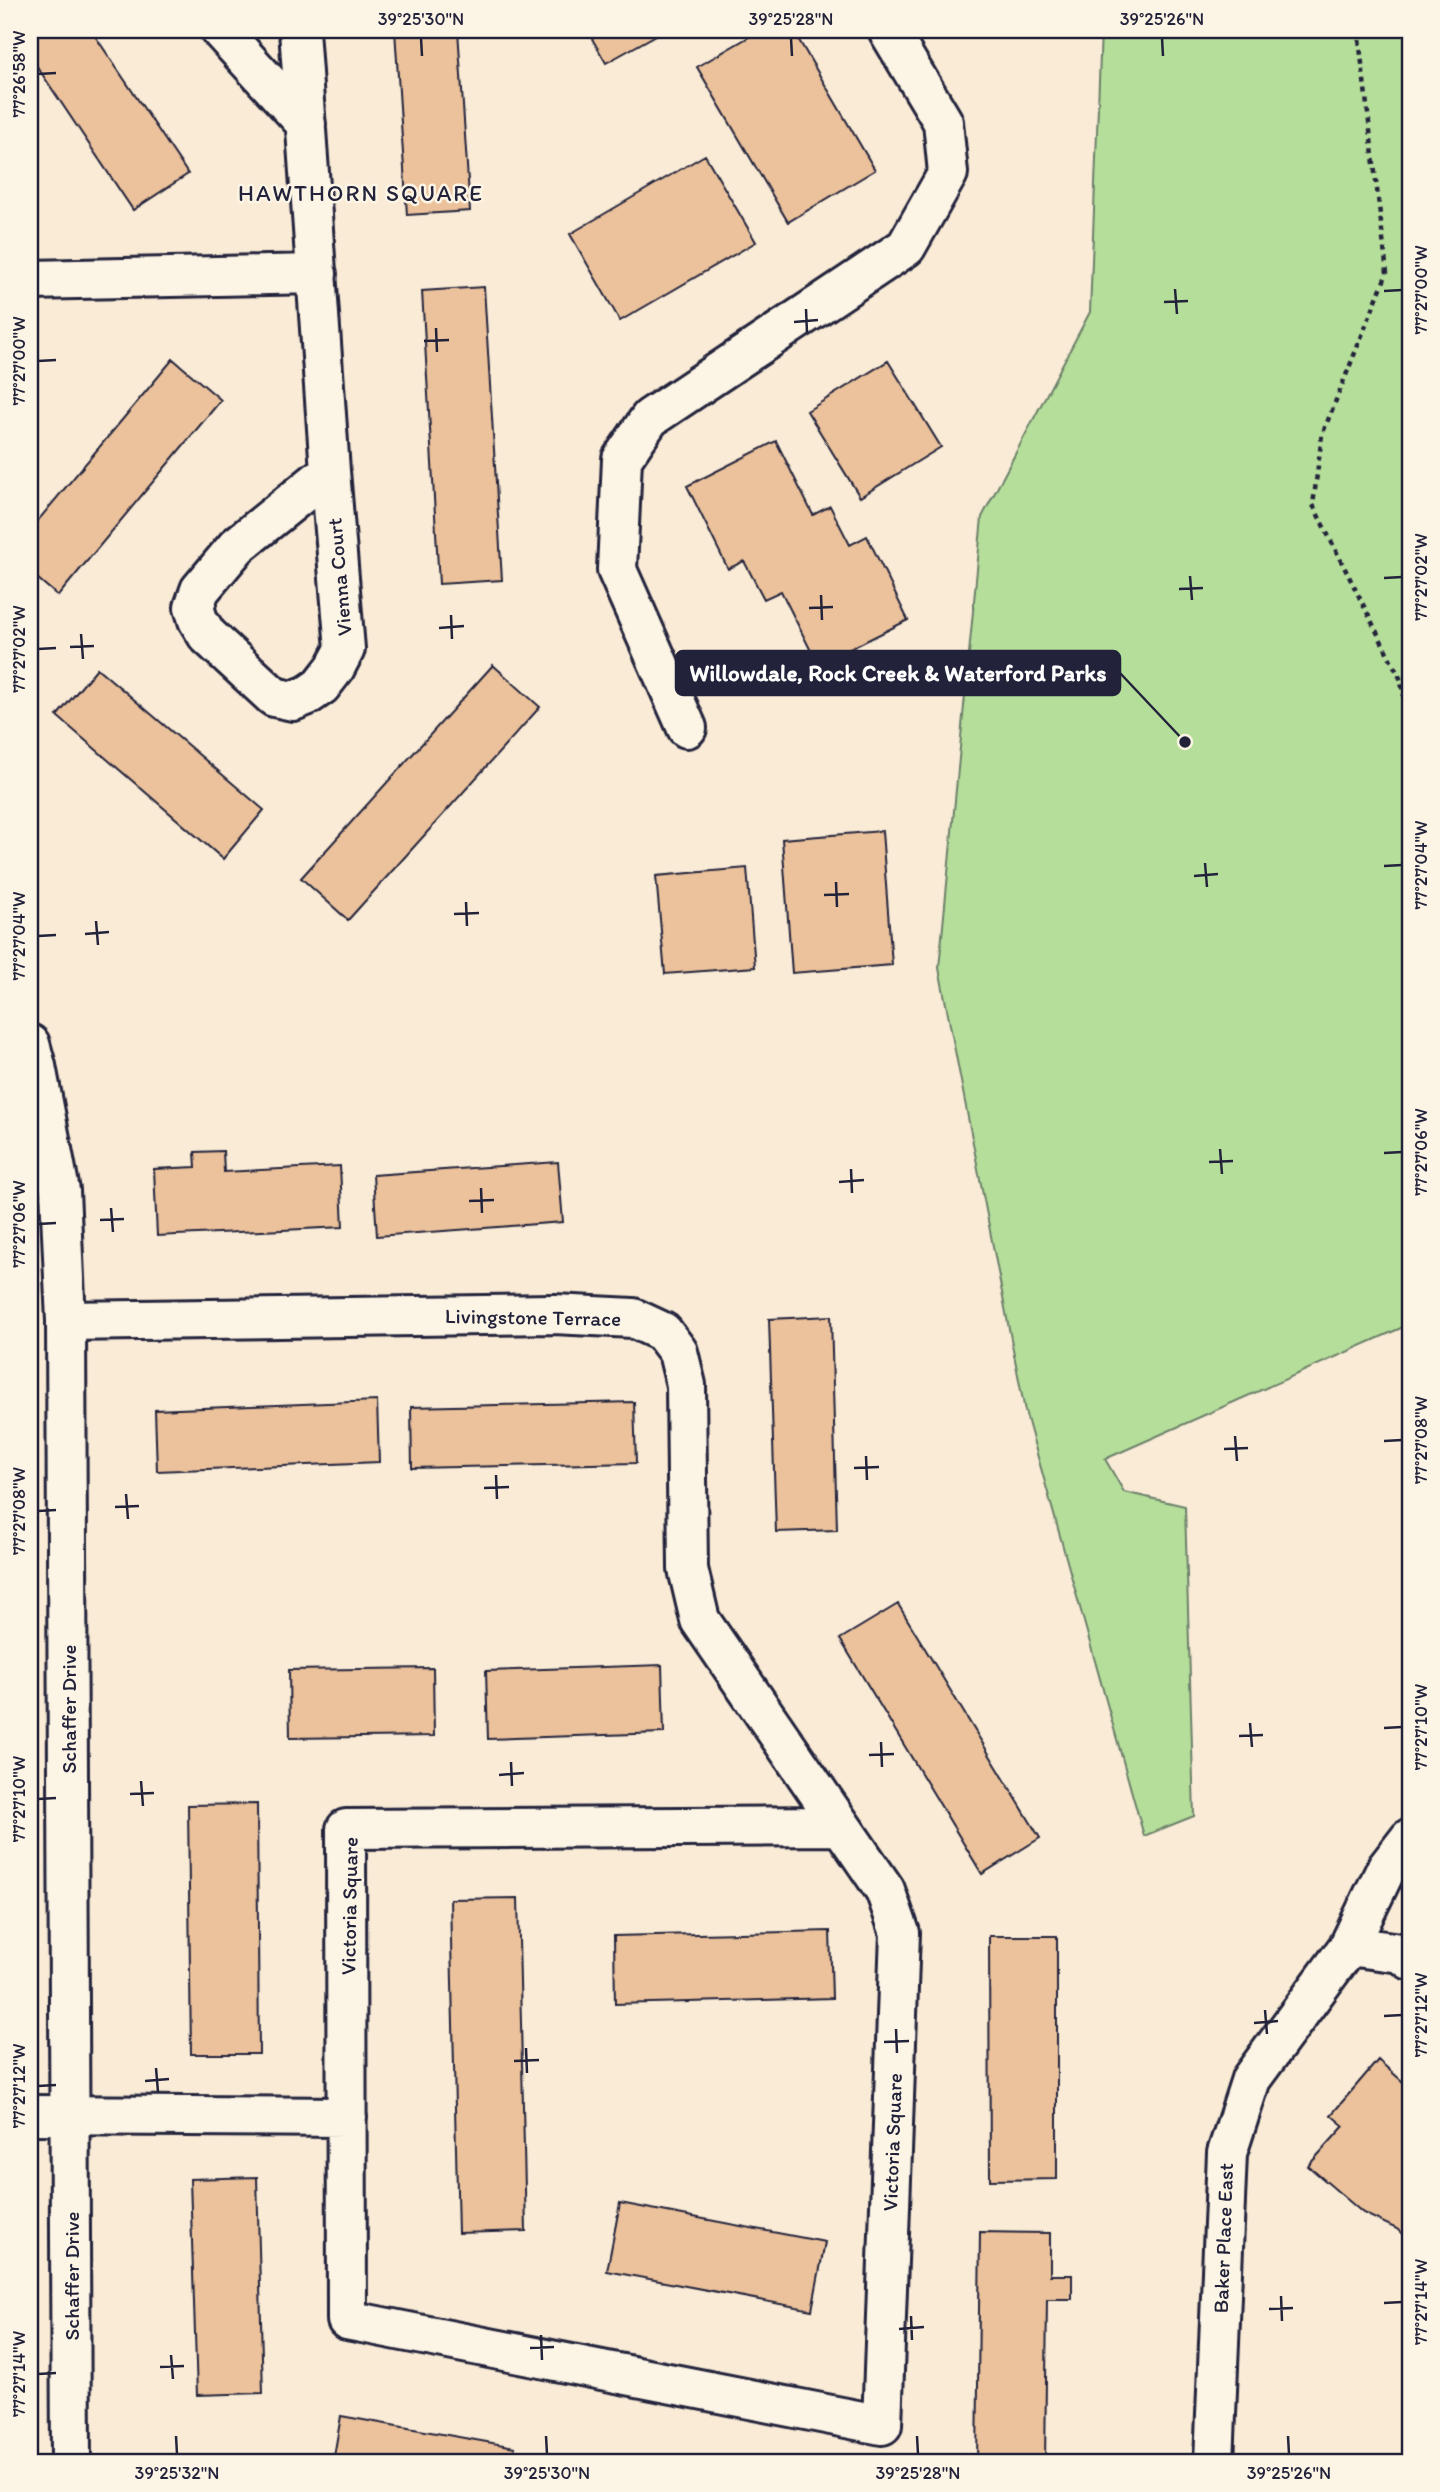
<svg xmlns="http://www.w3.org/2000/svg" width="1440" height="2492" font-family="Itim,sans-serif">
  <rect width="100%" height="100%" fill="#f9ebd6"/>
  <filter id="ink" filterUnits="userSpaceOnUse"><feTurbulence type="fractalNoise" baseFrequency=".0143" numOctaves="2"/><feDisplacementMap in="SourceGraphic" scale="14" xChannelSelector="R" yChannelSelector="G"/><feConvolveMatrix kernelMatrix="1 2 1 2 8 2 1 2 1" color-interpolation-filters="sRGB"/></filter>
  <g filter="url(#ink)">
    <!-- green -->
    <path fill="#b5de9a" stroke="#6c806a" stroke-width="2" d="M1101 30H1410V1324L1105 1459 1124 1492 1185 1506 1194 1816 1144 1836 1025 1411 939 968 982 517 1090 312Z"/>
    <!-- building -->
    <path fill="#ebc29b" stroke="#22223b" stroke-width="2" d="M30 30H91L188 174 133 210 30 56Z
      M395 30H458L470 211 407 215Z
      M587 30H665L606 63Z
      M761 30H793L875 170 788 222 697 67Z
      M705 155 756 242 620 321 570 234Z
      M484 287 502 580 439 584 422 291Z
      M173 359 221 400 58 596 30 572V530Z
      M888 361 941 447 860 497 807 411Z
      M776 441 813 515 830 506 850 545 867 536 908 620 818 665 781 591 764 599 744 561 728 569 687 486Z
      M493 665 540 707 348 920 301 878Z
      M97 668 264 810 223 859 57 716Z
      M882 831 892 965 792 973 782 839Z
      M747 868 755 967 665 974 656 876Z
      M223 1151 224 1172 340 1166 343 1227 157 1236 154 1169 196 1167 195 1152Z
      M558 1162 563 1222 377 1236 373 1175Z
      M831 1316 837 1530 776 1532 769 1319Z
      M377 1401 379 1462 157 1471 155 1410Z
      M634 1402 636 1463 412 1468 411 1407Z
      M898 1604 1040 1838 982 1874 840 1639Z
      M662 1665 664 1733 488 1739 486 1671Z
      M433 1668 434 1736 290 1738 289 1670Z
      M257 1804 259 2054H191L188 1805Z
      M518 1898 526 2231 458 2233 450 1899Z
      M830 1931 832 1998 615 2004 614 1936Z
      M989 1936H1057V2179L990 2180Z
      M1378 2060 1410 2088V2241L1397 2229 1363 2213 1308 2166 1344 2126 1331 2115Z
      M257 2177 263 2393 197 2395 190 2179Z
      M620 2203 825 2242 812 2310 607 2271Z
      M980 2232 1050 2233V2275H1072V2299H1047L1045 2462H977Z
      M341 2416 515 2447 512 2462H333Z"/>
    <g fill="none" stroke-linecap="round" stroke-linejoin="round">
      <!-- street casing -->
      <g stroke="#22223b" stroke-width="44">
        <path id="street" d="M220 30 306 124
          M299 30 330 471 345 649 335 668 321 686 308 695 293 701 274 697 207 635 198 620 194 607 200 590 237 546 330 471
          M30 280 317 274
          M687 728 617 570 622 459 650 418 906 247 948 173 943 122 888 30
          M66 1321 554 1314 633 1318 663 1332 678 1352 686 1385 688 1569 700 1620 885 1890 900 1933 882 2425 347 2320 346 1829 841 1826
          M1349 1946 1386 1869 1410 1838
          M30 2115 347 2117
          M1214 2462 1227 2153 1251 2079 1349 1946 1401 1953 1410 1960"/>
      </g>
      <!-- secondary casing -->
      <g stroke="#22223b" stroke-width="44">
        <path id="secondary" d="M30 1044 36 1066 60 1191 66 1321 71 2462"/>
      </g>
      <!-- path -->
      <path stroke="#22223b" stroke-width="4.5" stroke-dasharray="5 5" stroke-linecap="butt" d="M1358 30 1387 273 1322 435 1313 505 1400 678 1410 725"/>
      <!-- street -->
      <use href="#street" stroke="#fcf5e5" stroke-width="38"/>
      <!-- secondary -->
      <use href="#secondary" stroke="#fcf5e5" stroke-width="38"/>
    </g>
  </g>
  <!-- ticks -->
  <path fill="none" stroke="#22223b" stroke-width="2.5" d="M421 38 422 56M791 38 792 56M1162 38 1163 56M38 74 56 73M1175 289 1177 314M1384 291 1402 290M1164 302 1188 301M806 309 807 333M794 322 818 320M436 328 437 352M424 341 449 340M38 361 56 360M1190 576 1192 600M1384 578 1402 577M1179 589 1203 588M821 595 822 620M809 608 833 607M451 615 452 639M439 628 464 626M81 634 83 659M70 647 94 646M38 649 56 648M1205 863 1207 887M1384 866 1402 865M1194 876 1218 874M836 882 837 907M824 895 849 894M466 902 467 926M454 914 479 913M96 921 98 945M85 934 109 932M38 936 56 935M1220 1149 1222 1174M1384 1153 1402 1152M1209 1162 1233 1161M851 1169 852 1193M839 1182 864 1180M481 1188 482 1213M469 1201 494 1200M111 1208 113 1232M100 1220 124 1219M38 1224 56 1223M1235 1436 1237 1461M1384 1441 1402 1440M1224 1449 1248 1448M866 1456 867 1480M854 1468 879 1467M496 1475 497 1499M484 1488 509 1487M126 1494 128 1519M115 1507 139 1506M38 1511 56 1510M1250 1723 1252 1747M1384 1728 1402 1727M1239 1736 1263 1735M881 1742 882 1767M869 1755 894 1754M511 1762 512 1786M499 1775 524 1773M141 1781 143 1806M130 1794 154 1793M38 1799 56 1798M1265 2010 1267 2034M1384 2016 1402 2015M1254 2023 1278 2021M896 2029 897 2053M884 2042 909 2041M526 2048 527 2073M514 2061 539 2060M156 2068 158 2092M145 2081 169 2079M38 2086 56 2085M1281 2296 1282 2321M1384 2303 1402 2302M1269 2309 1293 2308M911 2316 912 2340M899 2329 924 2327M541 2335 542 2360M530 2348 554 2347M171 2355 173 2379M160 2367 184 2366M38 2374 56 2373M176 2436 177 2454M546 2436 547 2454M917 2436 918 2454M1288 2436 1289 2454"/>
  <g text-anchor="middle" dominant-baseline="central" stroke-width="5" stroke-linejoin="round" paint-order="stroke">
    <!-- street labels -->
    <g font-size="21" fill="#22223b" stroke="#fcf5e5">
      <text transform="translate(339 577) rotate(-95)">Vienna Court</text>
      <text transform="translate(533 1317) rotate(1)">Livingstone Terrace</text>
      <text transform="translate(68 1709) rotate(-90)">Schaffer Drive</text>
      <text transform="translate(349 1906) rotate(-89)">Victoria Square</text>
      <text transform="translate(892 2142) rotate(-88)">Victoria Square</text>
      <text transform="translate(1223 2238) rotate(-88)">Baker Place East</text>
      <text transform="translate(71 2276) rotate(-90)">Schaffer Drive</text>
    </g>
    <!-- neighbourhood labels -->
    <g font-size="23" letter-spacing="2" fill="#22223b" stroke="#fcf5e5">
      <text x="361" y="193">HAWTHORN SQUARE</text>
    </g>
  </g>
  <!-- callouts -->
  <path fill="none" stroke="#22223b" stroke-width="2.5" d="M1185 742L1120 673"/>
  <circle fill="#22223b" stroke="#fcf5e5" stroke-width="2.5" cx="1185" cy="742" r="7"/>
  <rect fill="#22223b" stroke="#22223b" stroke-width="2.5" x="676" y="651" width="444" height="44" rx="7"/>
  <g font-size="23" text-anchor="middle" font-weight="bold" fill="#fff">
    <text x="898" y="681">Willowdale, Rock Creek &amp; Waterford Parks</text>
  </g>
  <!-- margin -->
  <rect width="1440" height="2492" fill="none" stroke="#fcf5e5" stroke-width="77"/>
  <rect x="38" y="38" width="1364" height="2416" fill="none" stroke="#22223b" stroke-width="2.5"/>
  <g font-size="18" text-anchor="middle" fill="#22223b">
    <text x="421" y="25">39°25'30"N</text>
    <text x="791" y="25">39°25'28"N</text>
    <text x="1162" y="25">39°25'26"N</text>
    <text transform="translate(19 74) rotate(-90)" y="6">77°26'58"W</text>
    <text transform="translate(1421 290) rotate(-90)" y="6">77°27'00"W</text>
    <text transform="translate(19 361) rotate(-90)" y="6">77°27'00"W</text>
    <text transform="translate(1421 577) rotate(-90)" y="6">77°27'02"W</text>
    <text transform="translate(19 649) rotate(-90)" y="6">77°27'02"W</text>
    <text transform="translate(1421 865) rotate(-90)" y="6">77°27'04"W</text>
    <text transform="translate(19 936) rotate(-90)" y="6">77°27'04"W</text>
    <text transform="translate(1421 1152) rotate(-90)" y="6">77°27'06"W</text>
    <text transform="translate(19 1224) rotate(-90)" y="6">77°27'06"W</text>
    <text transform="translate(1421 1440) rotate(-90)" y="6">77°27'08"W</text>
    <text transform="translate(19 1511) rotate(-90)" y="6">77°27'08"W</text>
    <text transform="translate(1421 1727) rotate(-90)" y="6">77°27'10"W</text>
    <text transform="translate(19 1799) rotate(-90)" y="6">77°27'10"W</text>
    <text transform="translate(1421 2015) rotate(-90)" y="6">77°27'12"W</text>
    <text transform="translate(19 2086) rotate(-90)" y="6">77°27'12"W</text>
    <text transform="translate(1421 2302) rotate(-90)" y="6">77°27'14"W</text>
    <text transform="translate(19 2374) rotate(-90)" y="6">77°27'14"W</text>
    <text x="177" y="2479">39°25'32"N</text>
    <text x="547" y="2479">39°25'30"N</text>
    <text x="918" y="2479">39°25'28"N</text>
    <text x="1289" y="2479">39°25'26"N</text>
  </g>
</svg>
